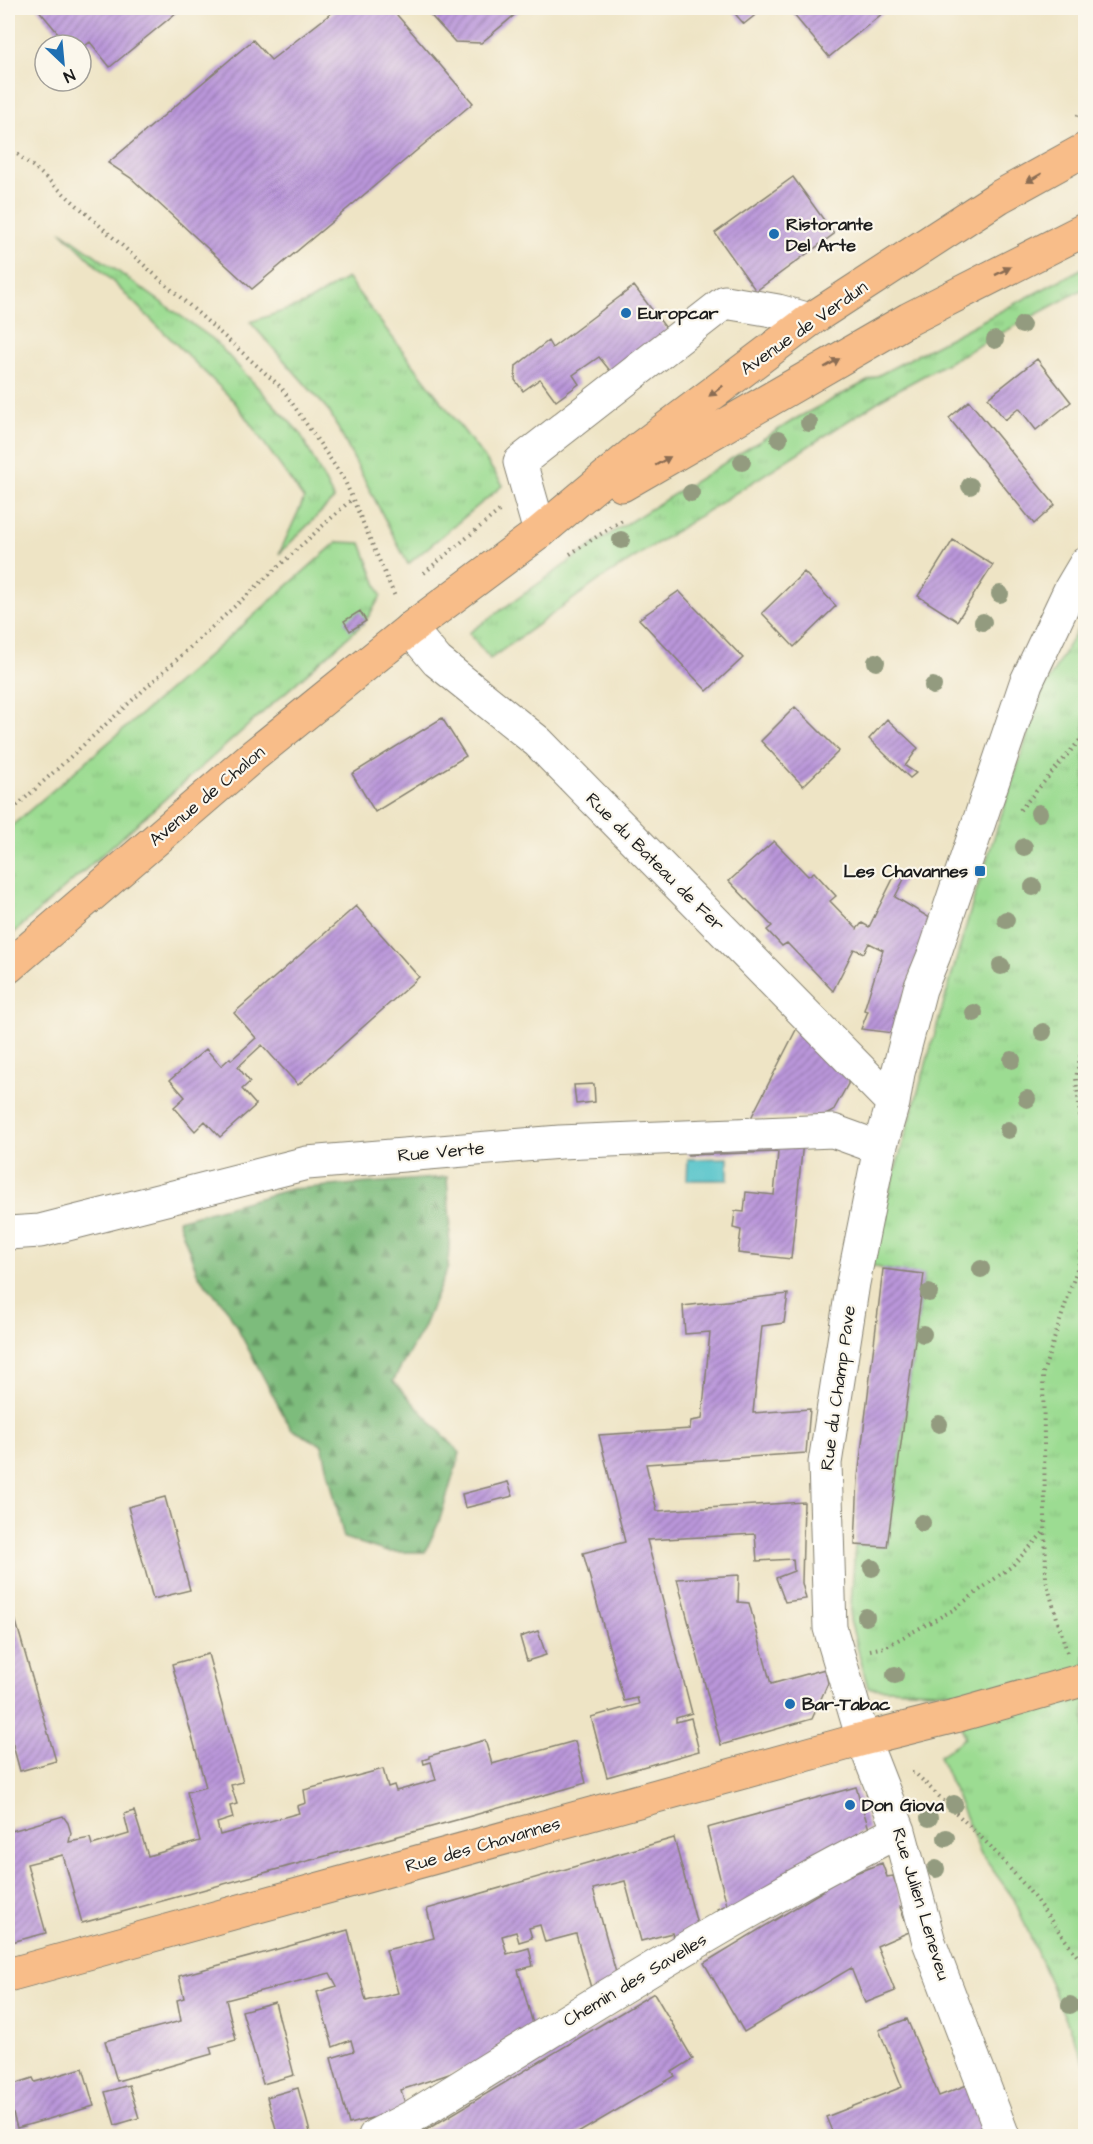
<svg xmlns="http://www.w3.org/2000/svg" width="1093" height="2144" font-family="'Architects Daughter',sans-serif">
  <defs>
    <pattern id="grass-tufts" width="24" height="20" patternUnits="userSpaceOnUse" patternTransform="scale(1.5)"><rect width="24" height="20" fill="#9cdc92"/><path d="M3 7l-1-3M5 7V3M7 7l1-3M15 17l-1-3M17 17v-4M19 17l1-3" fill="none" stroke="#86bc7d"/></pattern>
    <pattern id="forest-firs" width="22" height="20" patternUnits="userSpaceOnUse" patternTransform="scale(1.5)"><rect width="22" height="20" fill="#7dbc7c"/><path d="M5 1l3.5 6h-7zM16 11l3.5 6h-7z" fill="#669865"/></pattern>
    <pattern id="building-hatch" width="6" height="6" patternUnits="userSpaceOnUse" patternTransform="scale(1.5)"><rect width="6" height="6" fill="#ba96da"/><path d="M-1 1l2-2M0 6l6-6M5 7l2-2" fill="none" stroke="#967ab0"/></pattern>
  </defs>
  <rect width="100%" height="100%" fill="#fbf7ec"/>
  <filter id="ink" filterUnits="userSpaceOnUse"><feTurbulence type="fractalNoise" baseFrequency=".0167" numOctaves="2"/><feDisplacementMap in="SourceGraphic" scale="12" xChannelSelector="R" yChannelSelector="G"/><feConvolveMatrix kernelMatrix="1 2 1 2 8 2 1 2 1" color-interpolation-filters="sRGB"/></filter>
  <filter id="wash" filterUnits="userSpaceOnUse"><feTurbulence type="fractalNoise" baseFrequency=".008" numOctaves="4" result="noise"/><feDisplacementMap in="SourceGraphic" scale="24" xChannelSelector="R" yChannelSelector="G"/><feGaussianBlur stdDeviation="1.35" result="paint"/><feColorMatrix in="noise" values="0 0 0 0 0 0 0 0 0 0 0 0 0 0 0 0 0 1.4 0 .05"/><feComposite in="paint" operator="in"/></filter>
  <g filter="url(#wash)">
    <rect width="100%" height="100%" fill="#eee4c5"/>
    <!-- grass -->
    <path fill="url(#grass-tufts)" stroke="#5c7c57" stroke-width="1.5" d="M61 231 213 339 300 433 334 499 279 554 304 499 234 401Z
      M1085 267V288L890 394 601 579 490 659 469 633 597 542 797 418Z
      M347 278 483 456 503 485 408 564 329 411 250 322 304 304Z
      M337 542 361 543 381 596 365 622 8 938V829L183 678Z
      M1085 616V2064L1014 1899 981 1854 939 1756 965 1738 953 1692 868 1688 850 1620 855 1545 887 1546 924 1275 883 1269 868 1264 975 895 1042 692Z"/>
    <!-- forest -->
    <path fill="url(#forest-firs)" stroke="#4c6c4c" stroke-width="1.5" d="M447 1177 450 1222 448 1267 423 1328 393 1381 460 1453 439 1522 425 1552H387L344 1538 322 1445 291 1429 227 1309 198 1275 178 1220 292 1189Z"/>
    <!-- water -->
    <path fill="#56c4ca" stroke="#397073" stroke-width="1.5" d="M728 1158V1180H687L688 1159Z"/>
    <g id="blocks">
      <!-- building -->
      <path fill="url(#building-hatch)" d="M37 8H182L110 67 90 42 81 49V45H68Z
        M338 8H391L473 103 252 289 131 178 108 163 253 40 271 60Z
        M424 8H523L481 43 455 42Z
        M730 8H764L744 24Z
        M788 8H889L829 57Z
        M793 177 834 234 756 291 715 233Z
        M634 286 675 340 619 382 599 357 573 375 579 384 556 401 540 379 523 391 515 380 516 366 548 341 552 348Z
        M1037 359 1071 402 1036 430 1019 408 1005 420 988 398Z
        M969 401 1055 505 1034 524 949 418Z
        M953 540 993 565 957 621 918 596Z
        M804 572 836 606 794 647 762 613Z
        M679 591 743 658 707 691 639 619Z
        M360 611 366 621 350 631 344 621Z
        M795 707 839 751 803 786 761 741Z
        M442 718 466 756 375 812 352 774Z
        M887 719 918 748 905 766 916 773 910 778 869 739Z
        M774 841 808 876 814 872 836 896 830 901 857 929 862 923 869 927 896 873 904 879 895 897 930 918 893 1033 861 1029 868 1011 864 1010 883 950 869 943 864 953 854 949 833 991 787 943 782 946 767 930 772 926 729 881Z
        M356 906 419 977 298 1085 262 1045 238 1067 250 1082 242 1089 256 1105 220 1137 205 1121 195 1131 174 1107 185 1097 170 1080 206 1049 221 1066 230 1058 231 1060 256 1038 234 1013Z
        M800 1022 848 1076V1084L833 1111 824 1116 751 1118Z
        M594 1084 595 1102 576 1104 574 1085Z
        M803 1142 791 1259 738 1253 741 1230 733 1228 735 1211 744 1212 746 1192 774 1195 778 1152 688 1155V1146Z
        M883 1269 924 1274 887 1547 855 1545 858 1477Z
        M788 1294 784 1323 762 1326 753 1413 810 1409 806 1453 646 1464 657 1511 804 1502 802 1583 806 1599 785 1602 776 1578 794 1571 793 1559 757 1561 755 1534 647 1540 692 1713 676 1718V1722L691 1718 699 1751 607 1777 591 1717 639 1704 637 1698 624 1701 583 1553 625 1542 599 1435 690 1429 691 1421 702 1419 710 1332 685 1334 683 1306Z
        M508 1482 513 1496 465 1508 462 1494Z
        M165 1497 190 1590 153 1599 128 1507Z
        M739 1575 738 1602 749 1603 771 1684 825 1669 828 1683 812 1719 721 1745 677 1579Z
        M8 1594 56 1761 20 1771 8 1727Z
        M538 1631 546 1655 527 1661 520 1637Z
        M208 1654 243 1782 231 1785 237 1804 230 1806 233 1818 217 1823 220 1835 299 1813 297 1806 306 1803 304 1790 383 1769 388 1787 394 1785 396 1791 436 1780 431 1762 424 1764 423 1760 429 1758V1756L485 1740 492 1764 575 1741 586 1783 471 1816 82 1923 63 1855 27 1864 46 1933 8 1943V1832L63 1816 68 1823 71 1833 69 1842 90 1838 92 1845 129 1834 124 1814 134 1811 148 1856 200 1841 187 1792 206 1787 172 1664Z
        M856 1787 869 1829 856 1834 858 1841 721 1920 717 1909 727 1905 707 1828Z
        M674 1838 699 1932 675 1946 672 1933 641 1941 625 1881 593 1889 618 1980 593 1995 576 1934 545 1942 540 1925 529 1928 532 1938 519 1942 516 1932 502 1936 507 1954 529 1948 533 1966 518 1970 535 2031 485 2062 401 2090 406 2107 374 2126 372 2118 349 2124 331 2058 354 2051 351 2040 333 2047 317 1992 337 1986 330 1973 226 2000 236 2040 210 2047 212 2054 117 2081 105 2041 181 2021 177 2000 184 1998 179 1976 348 1930 366 2001 398 1993 386 1950 434 1938 427 1909Z
        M882 1863 887 1877 893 1876 904 1906 900 1907 909 1932 877 1946 895 1991 865 2003 851 1968 744 2032 704 1963 823 1891 821 1886Z
        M654 1993 693 2059 672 2072 675 2076 573 2136H416Z
        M275 2002 294 2075 263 2084 242 2011Z
        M907 2019 939 2096 967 2085 987 2136H834L826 2117 902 2087 879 2030Z
        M83 2068 94 2106 17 2128 8 2096V2086L33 2078 35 2082Z
        M129 2085 139 2118 115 2125 105 2092Z
        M298 2088 311 2136H278L267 2097Z"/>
    </g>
  </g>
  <g filter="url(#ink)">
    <use href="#blocks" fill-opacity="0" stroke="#858070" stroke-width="1.5"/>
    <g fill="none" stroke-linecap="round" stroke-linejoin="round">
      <!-- minor casing -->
      <g stroke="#858070" stroke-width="35">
        <path id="minor" d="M540 532 520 462 725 302 778 311 810 320
          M410 629 437 661 538 742 893 1103
          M8 1233 40 1231 307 1163 560 1142 833 1131 880 1148
          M375 2136 412 2117C572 2018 731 1915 899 1831
          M1003 2136 929 1942 899 1831 863 1739 830 1628 825 1463 853 1283 880 1148 893 1103 898 1073 920 989 934 955 1026 683 1070 590 1086 563"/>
      </g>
      <!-- major casing -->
      <g stroke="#858070" stroke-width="35">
        <path id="major" d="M622 485 909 319 1086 229
          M8 967 253 756 410 629 540 532 639 449 810 320 999 197 1086 149
          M8 1975 863 1739 959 1715"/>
      </g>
      <!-- path -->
      <path stroke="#858070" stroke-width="4" stroke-dasharray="1.5 4.5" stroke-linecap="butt" d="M1077 116 1086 109
        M8 147 35 168 281 387 344 479 396 599
        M570 554 624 519
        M424 573 499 511
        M1020 810 1086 733
        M8 814 352 499
        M1086 1026 1076 1078 1086 1171
        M870 1650 885 1647 953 1610 1012 1566 1043 1533
        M1067 1652 1046 1581 1043 1373 1080 1260 1086 1194
        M912 1773H915L991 1847 1027 1888 1086 1968"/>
      <!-- minor -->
      <use href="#minor" stroke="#fff" stroke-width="33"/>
      <!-- major -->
      <use href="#major" stroke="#f8bd89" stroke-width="33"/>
      <!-- major-bridge casing -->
      <g stroke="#858070" stroke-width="35" stroke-linecap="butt">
        <path id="major-bridge" d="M959 1715 1086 1679"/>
      </g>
      <!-- major-bridge -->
      <use href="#major-bridge" stroke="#f8bd89" stroke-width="33"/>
    </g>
    <!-- trees -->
    <g fill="#939b7f">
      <circle cx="1022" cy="325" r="9"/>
      <circle cx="995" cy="340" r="9"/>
      <circle cx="809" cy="423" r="9"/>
      <circle cx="779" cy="439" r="9"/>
      <circle cx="742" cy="462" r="9"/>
      <circle cx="970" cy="486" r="9"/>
      <circle cx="691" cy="493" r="9"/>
      <circle cx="621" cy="540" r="9"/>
      <circle cx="1000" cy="594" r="9"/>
      <circle cx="983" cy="622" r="9"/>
      <circle cx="876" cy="662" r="9"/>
      <circle cx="933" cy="686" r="9"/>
      <circle cx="1039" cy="813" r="9"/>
      <circle cx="1024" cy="847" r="9"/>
      <circle cx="1033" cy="887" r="9"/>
      <circle cx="1006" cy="920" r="9"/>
      <circle cx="1001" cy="966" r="9"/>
      <circle cx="974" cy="1013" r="9"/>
      <circle cx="1043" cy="1032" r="9"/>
      <circle cx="1012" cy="1060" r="9"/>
      <circle cx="1027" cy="1099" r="9"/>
      <circle cx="1008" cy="1130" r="9"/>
      <circle cx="981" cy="1269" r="9"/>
      <circle cx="929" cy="1293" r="9"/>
      <circle cx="923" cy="1334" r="9"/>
      <circle cx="939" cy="1424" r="9"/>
      <circle cx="922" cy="1523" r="9"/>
      <circle cx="872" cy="1568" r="9"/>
      <circle cx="866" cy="1617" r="9"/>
      <circle cx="895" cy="1675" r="9"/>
      <circle cx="954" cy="1804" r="9"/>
      <circle cx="929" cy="1818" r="9"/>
      <circle cx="946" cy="1838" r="9"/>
      <circle cx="936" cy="1869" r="9"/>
      <circle cx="1070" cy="2005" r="9"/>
    </g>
    <!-- one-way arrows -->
    <defs><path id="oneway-solid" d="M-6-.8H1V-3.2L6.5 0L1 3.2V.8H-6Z" transform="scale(1.5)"/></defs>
    <g fill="#8a6c52">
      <use href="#oneway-solid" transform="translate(1034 178) rotate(151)"/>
      <use href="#oneway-solid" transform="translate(1003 271) rotate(-27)"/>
      <use href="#oneway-solid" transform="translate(832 363) rotate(-30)"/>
      <use href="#oneway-solid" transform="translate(716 391) rotate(143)"/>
      <use href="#oneway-solid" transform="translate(663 461) rotate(-30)"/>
    </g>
  </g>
  <!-- markers -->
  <g fill="#1f6fb2" stroke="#fbf7ec" stroke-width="2">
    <circle cx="774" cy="234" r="6"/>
    <circle cx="626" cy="313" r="6"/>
    <rect x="974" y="865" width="12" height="12" rx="3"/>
    <circle cx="790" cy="1704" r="6"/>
    <circle cx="850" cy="1805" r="6"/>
  </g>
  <g text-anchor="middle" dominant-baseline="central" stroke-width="4.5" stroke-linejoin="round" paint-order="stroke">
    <!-- poi labels -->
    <g font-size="18" font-weight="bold" fill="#1c1c1c" stroke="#fbf7ec" text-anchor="start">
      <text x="786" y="224">Ristorante<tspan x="786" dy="21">Del Arte</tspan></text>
      <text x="638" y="313">Europcar</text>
      <text x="968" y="871" text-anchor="end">Les Chavannes</text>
      <text x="802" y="1704">Bar-Tabac</text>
      <text x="862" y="1805">Don Giova</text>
    </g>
    <!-- street labels -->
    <g font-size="18" fill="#1c1c1c" stroke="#fbf7ec">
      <text transform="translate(804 328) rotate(-35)">Avenue de Verdun</text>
      <text transform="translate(207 796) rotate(-40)">Avenue de Chalon</text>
      <text transform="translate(655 862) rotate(45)">Rue du Bateau de Fer</text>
      <text transform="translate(441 1152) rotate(-5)">Rue Verte</text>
      <text transform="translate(838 1388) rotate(-82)">Rue du Champ Pave</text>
      <text transform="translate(483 1845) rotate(-16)">Rue des Chavannes</text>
      <text transform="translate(921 1904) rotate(73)">Rue Julien Leneveu</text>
      <text transform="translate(635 1980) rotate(-31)">Chemin des Savelles</text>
    </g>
  </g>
  <!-- margin -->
  <rect width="1093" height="2144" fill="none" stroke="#fbf7ec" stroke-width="30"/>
  <!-- north arrow -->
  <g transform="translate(63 63) rotate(154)"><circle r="28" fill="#fbf7ec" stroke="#a29f99" stroke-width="1.5"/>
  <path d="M0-4.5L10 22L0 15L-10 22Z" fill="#1f6fb2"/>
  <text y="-9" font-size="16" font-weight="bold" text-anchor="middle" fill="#1c1c1c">N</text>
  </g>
</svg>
